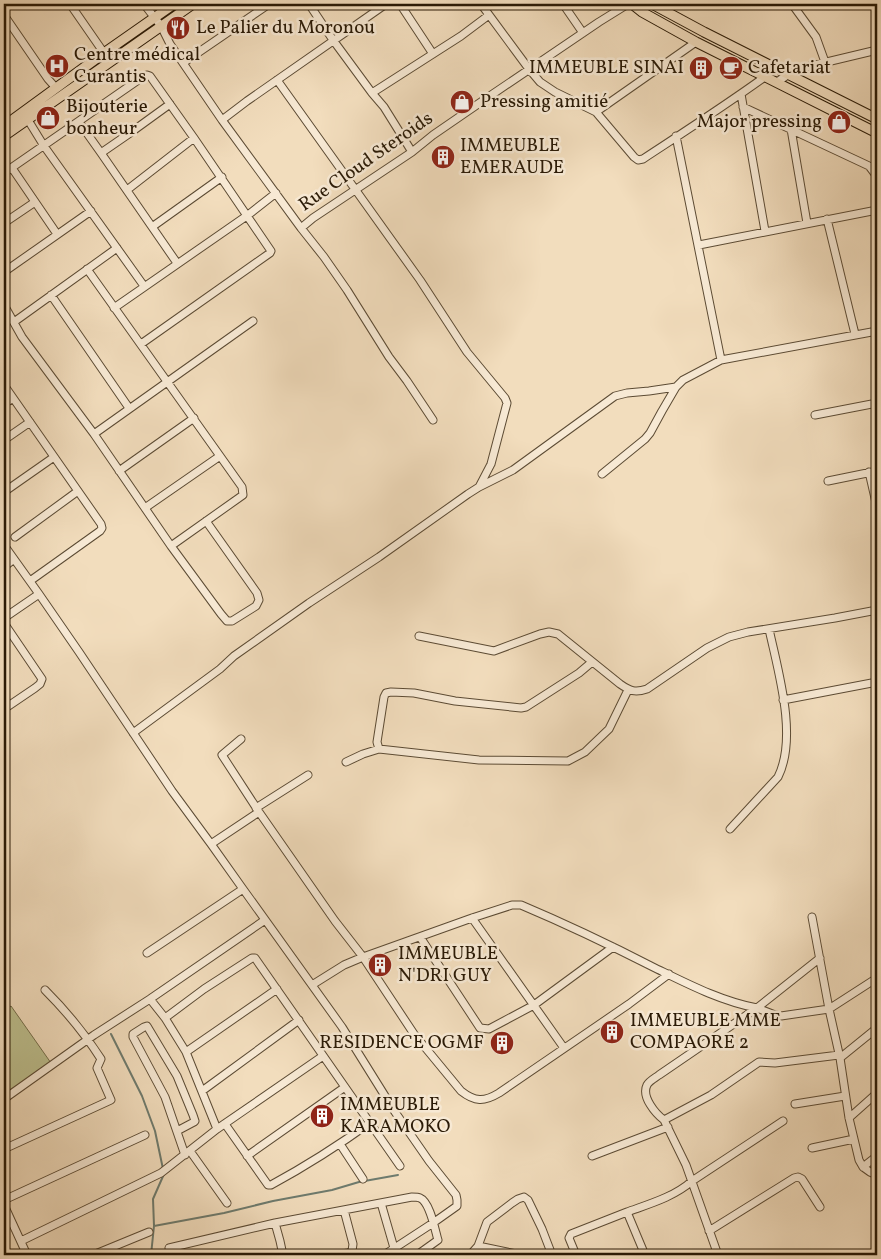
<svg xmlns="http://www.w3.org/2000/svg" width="881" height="1259" font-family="Vollkorn,serif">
  <rect width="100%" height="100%" fill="#f2ddbd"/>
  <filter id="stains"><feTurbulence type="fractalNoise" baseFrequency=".004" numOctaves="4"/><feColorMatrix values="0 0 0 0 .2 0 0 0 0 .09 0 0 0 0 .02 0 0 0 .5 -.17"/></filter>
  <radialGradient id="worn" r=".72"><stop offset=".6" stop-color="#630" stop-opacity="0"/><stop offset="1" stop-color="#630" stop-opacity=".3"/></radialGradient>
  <!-- green -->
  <path fill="#bdc08f" stroke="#746d4a" d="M11 1006 51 1063 4 1094V1011Z"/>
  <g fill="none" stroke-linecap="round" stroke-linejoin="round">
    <!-- stream -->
    <path stroke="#6e7b6e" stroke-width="2" d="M111 1034 142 1096 155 1131 163 1169
      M154 1226 224 1213 273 1201 332 1190 359 1182 398 1175
      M151 1255 154 1226 153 1199 164 1174"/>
    <!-- minor casing -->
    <g stroke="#5c4b34" stroke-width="9">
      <path id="minor" d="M70 4 104 53
        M144 4 161 26 170 44 222 120 301 228 313 218 412 152 433 135 481 102 599 22 628 4
        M309 4 333 40 372 93
        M400 4 433 54
        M481 4 529 69 540 82 555 92 596 112 634 157 638 160 643 159C684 132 726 105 766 76
        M563 4 583 33
        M792 4 816 37 825 62
        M4 15 48 79 56 88
        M183 63 269 4
        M277 80 420 280 467 352 505 398 507 403 491 464 479 487
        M777 82 789 74 810 66 877 50
        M741 94 765 231
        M743 107 869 166 875 174 877 179
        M596 112 696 42
        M28 120 44 146 144 286
        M222 120 247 101 386 4
        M79 122 101 153 177 263
        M791 129 807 223
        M676 136 721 360
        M412 152 384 107 372 93 461 36 489 15
        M101 153 130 133 170 104
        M12 168 57 234
        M4 173 144 76 147 75 150 76 194 138 271 251 270 253 141 344
        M127 190 194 138
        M827 219 855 334
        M4 223 35 202
        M152 227 222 177
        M301 228 324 257 347 290 389 357 407 381 433 420
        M699 245 877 210
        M87 269 220 456 242 487 243 495 171 546
        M4 272 91 211
        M51 295 129 408
        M4 305 22 337 94 434 171 546 221 614 227 621H232L256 606 259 600 257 593 206 521
        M114 308 248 215 276 193
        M14 322 117 248
        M4 385 101 524 102 528 100 531 30 581
        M4 404 13 398
        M815 415 877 403
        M94 434 253 321
        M4 440 30 422
        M119 471 194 418
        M869 472 877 507
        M602 474 645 439 650 433 662 411 676 387 683 380 721 360 877 331
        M828 481 877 471
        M4 492 54 457
        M145 508 220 456
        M15 537 78 491
        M4 545 39 594 79 652 172 791 211 844 243 889
        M4 567 14 559
        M4 618 39 594
        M4 623 42 679 40 684 35 688 4 709
        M419 636 494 651 540 634 549 632 558 634 620 684C630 691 635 693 647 689L707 648 729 637 748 632 835 618 877 610
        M783 700 877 682
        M133 733 220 669 234 656 309 603 379 557 468 494 479 487 513 470 615 396 627 393 649 391 676 387
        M241 739 222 755 259 812 335 921 363 957 414 1034 461 1091C475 1102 484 1102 499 1093L629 1004 669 974
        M379 749 377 742 384 697 386 693 391 692 414 693 455 701 521 708 526 707 579 673 592 662
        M346 762 363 754 379 749 479 760 568 761 585 752 609 729 628 690
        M256 808 308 775
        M730 829 778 777C798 737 778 671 769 629
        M211 844 259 812
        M472 918 564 1048
        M420 937 480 1028 489 1029 534 1005 613 947
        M147 953 243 889 342 1027 395 1112 429 1161 456 1195 457 1200V1206L433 1223 384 1255
        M877 978 829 1009 840 1058 849 1118 859 1160 863 1167 870 1172 877 1175
        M312 985 344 965 363 957 472 918 512 905H521C566 924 610 945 653 967 686 983 720 1001 757 1008L820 958
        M150 999 165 1018 186 1052 217 1129
        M165 1018 204 989 252 958H255L400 1166
        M186 1052 277 989
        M840 1058 877 1028
        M202 1091 299 1020
        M4 1099 94 1035 150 999 265 920
        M795 1104 845 1096
        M849 1118 877 1093
        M664 1120 711 1095 759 1062 775 1063 839 1055
        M225 1124 268 1185H271C306 1166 339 1145 371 1122
        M177 1131 194 1122 195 1121 193 1115 177 1076 147 1026 144 1027 133 1034V1037L165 1097 185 1155
        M340 1144 363 1179
        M812 1148 854 1139
        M4 1149 111 1100 97 1068 101 1059C85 1034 66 1011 45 990
        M190 1151 227 1203
        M247 1156 345 1087
        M592 1156 668 1127
        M863 1167 877 1156
        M4 1200 145 1135
        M381 1203 394 1248
        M4 1205 27 1255
        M275 1223 280 1241 283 1255
        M877 1224V1223
        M709 1231 794 1178 798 1177 802 1179 820 1207
        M21 1241 161 1173 217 1129 323 1056
        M478 1246 521 1255
        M169 1248 275 1223 412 1197C415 1197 418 1197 420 1198 430 1202 435 1230 438 1240L417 1255
        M93 1255 149 1232
        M336 1255 348 1253 352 1251 353 1244 344 1210
        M470 1255 478 1246 487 1222 512 1203 518 1199 524 1197 528 1200 542 1229 552 1255
        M576 1255 569 1238 571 1234 627 1212
        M645 1255 627 1212C649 1204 674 1197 692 1181L783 1121
        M718 1255 686 1165 664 1120C656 1114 641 1097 647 1085 649 1081 655 1078 659 1075L757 1008 775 1015 781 1016 829 1009 812 917"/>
    </g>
    <!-- major casing -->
    <g stroke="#2a1a06" stroke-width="11">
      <path id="major" d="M632 4 642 12 696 42 877 133
        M652 4 704 32 877 119
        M4 126 104 53 174 4
        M4 136 193 4"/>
    </g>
    <!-- minor -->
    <use href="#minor" stroke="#f7e9d4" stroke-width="7"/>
    <!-- major -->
    <use href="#major" stroke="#f2ddbd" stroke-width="9"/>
  </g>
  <!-- icons -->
  <defs>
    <g id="restaurant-disc" transform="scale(1.25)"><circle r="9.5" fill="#8f2418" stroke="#f7e9d4"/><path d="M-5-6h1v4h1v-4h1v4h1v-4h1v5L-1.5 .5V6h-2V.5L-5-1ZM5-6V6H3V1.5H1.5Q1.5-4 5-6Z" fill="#fff"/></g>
    <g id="hospital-disc" transform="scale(1.25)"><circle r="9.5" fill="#8f2418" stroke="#f7e9d4"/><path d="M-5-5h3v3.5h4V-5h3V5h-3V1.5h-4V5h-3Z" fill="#fff"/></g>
    <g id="building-disc" transform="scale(1.25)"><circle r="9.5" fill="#8f2418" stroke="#f7e9d4"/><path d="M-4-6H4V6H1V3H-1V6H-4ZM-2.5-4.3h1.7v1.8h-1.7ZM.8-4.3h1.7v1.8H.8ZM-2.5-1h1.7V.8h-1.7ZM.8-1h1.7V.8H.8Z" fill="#fff"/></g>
    <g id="cafe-disc" transform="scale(1.25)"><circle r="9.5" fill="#8f2418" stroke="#f7e9d4"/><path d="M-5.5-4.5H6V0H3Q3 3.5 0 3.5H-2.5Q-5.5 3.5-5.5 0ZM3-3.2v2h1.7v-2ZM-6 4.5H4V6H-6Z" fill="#fff"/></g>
    <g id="shop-disc" transform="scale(1.25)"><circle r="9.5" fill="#8f2418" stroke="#f7e9d4"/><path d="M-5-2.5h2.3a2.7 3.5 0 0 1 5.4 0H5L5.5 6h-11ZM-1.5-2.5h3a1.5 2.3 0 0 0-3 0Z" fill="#fff"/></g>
  </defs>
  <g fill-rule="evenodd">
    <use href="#restaurant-disc" x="178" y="28"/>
    <use href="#hospital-disc" x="57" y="66"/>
    <use href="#building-disc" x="701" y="68"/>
    <use href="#cafe-disc" x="731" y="68"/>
    <use href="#shop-disc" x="462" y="102"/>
    <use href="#shop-disc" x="48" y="118"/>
    <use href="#shop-disc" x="839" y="122"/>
    <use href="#building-disc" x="443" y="157"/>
    <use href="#building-disc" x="380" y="965"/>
    <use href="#building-disc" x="612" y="1032"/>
    <use href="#building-disc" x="502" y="1043"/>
    <use href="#building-disc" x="322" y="1116"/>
  </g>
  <g text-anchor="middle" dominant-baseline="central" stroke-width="5" stroke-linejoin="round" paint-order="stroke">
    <!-- poi labels -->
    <g font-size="19" fill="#2a1a06" stroke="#f7e9d4" text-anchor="start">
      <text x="196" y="28">Le Palier du Moronou</text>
      <text x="74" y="55">Centre médical<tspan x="74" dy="22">Curantis</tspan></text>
      <text x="684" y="68" text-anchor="end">IMMEUBLE SINAI</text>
      <text x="748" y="68">Cafetariat</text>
      <text x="480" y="102">Pressing amitié</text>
      <text x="66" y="107">Bijouterie<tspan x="66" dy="22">bonheur</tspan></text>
      <text x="822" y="122" text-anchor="end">Major pressing</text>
      <text x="460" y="146">IMMEUBLE<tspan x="460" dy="22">EMERAUDE</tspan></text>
      <text x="398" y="954">IMMEUBLE<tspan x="398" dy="22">N'DRI GUY</tspan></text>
      <text x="630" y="1021">IMMEUBLE MME<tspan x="630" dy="22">COMPAORE 2</tspan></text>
      <text x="484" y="1043" text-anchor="end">RESIDENCE OGMF</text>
      <text x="340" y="1105">IMMEUBLE<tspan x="340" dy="22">KARAMOKO</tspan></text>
    </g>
    <!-- street labels -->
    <g font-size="19" fill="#2a1a06" stroke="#f7e9d4">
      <text transform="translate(366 162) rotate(-35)">Rue Cloud Steroids</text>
    </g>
  </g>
  <!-- margin -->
  <rect width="881" height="1259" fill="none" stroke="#f2ddbd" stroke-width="20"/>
  <rect x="5" y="5" width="871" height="1249" fill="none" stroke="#2a1a06" stroke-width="2.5"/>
  <rect x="10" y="10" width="861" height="1239" fill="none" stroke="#2a1a06"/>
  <rect width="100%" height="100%" filter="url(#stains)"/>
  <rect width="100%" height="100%" fill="url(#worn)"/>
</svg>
